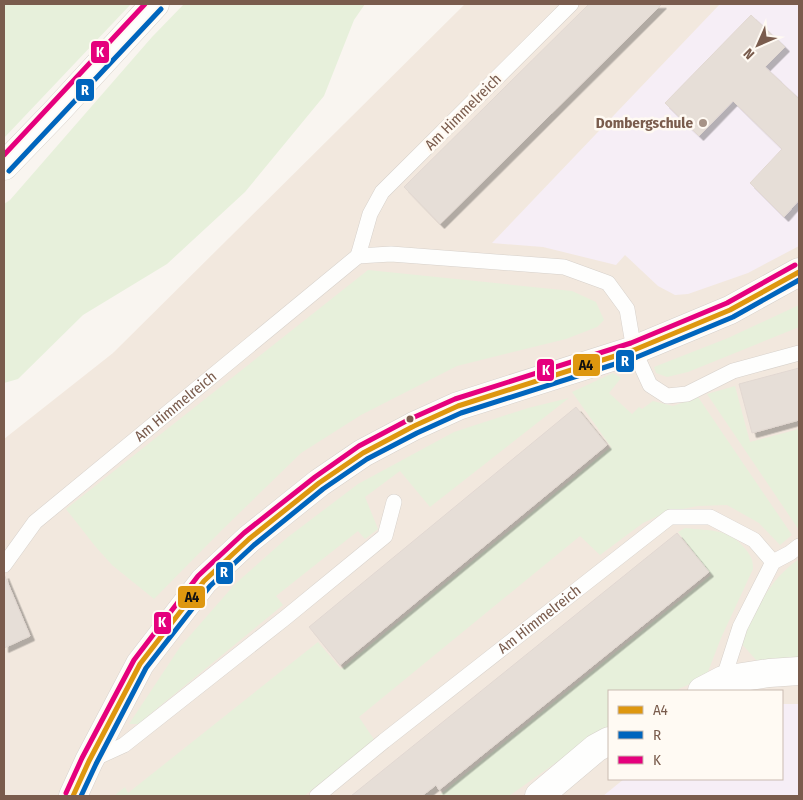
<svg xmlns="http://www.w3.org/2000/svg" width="803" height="800" font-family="'Fira Sans Condensed',sans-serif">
  <defs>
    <filter id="shadow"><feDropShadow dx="4.5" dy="4.5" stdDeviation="0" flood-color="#0004"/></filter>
  </defs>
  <rect width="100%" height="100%" fill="#f9f5f0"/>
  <!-- residential -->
  <path fill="#f2e8de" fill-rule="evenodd" d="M465 4H799V796H4V439L113 353ZM609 691H782V779H609Z"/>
  <!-- education -->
  <path fill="#f6eef6" d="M720 4H799V246L748 273 688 294 675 295 658 286 625 255 616 265 543 247 492 243Z
    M782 704H799V796H603L624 779H782Z"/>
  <!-- green -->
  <path fill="#e7f0db" d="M4 4H131L4 138Z
    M184 4H365L354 20 324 96 245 192 167 264 83 315 18 379 4 383V204L10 200 152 37Z
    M368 270 572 291 596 302 604 320 597 327 566 339 457 366 361 415 301 453 221 531 154 599 112 565 95 546 66 509Z
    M799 305V327L688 372 667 377 656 373 654 367 728 338Z
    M613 373 621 378 609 393 632 414 639 407 642 409 653 401 673 406 698 397 792 535 780 545 759 523 727 505 698 506 667 512 643 523 600 555 580 536 359 717 375 741 304 796H114L125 787 128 793 318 642 341 669 611 447 572 392Z
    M735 386 750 442 799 429V530L707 394Z
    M569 398 430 507 400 471 365 497 378 529 365 539 358 531 276 596 283 605 138 724H129L180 647 235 584 288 537 358 484 454 432 528 408Z
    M685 528C711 531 730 528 747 551 752 558 753 561 753 569L721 638 706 677 674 691H609V728L581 745 509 796H438L711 575 678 532Z
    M799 559V660L757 661 741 643C755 610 769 580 799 559Z"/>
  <!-- building -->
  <path fill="#e6ded7" stroke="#e2d8d2" filter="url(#shadow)" d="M589 4H662L440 224 404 187Z
    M751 15 785 47 765 67 799 99V200L784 217 750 183 782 149 733 101 699 136 665 103Z
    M799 368V420L752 433 739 384Z
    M576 407 607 445 340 665 309 627Z
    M677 533 709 572 439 790 436 785 422 796H351Z
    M4 574 30 636 4 648Z"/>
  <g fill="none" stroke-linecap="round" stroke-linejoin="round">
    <!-- lane casing -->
    <g stroke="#d7d1cb" stroke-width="16">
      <g id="lane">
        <path d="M571 4 382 192 370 214 358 256 391 254 564 267 608 283 627 309 634 350 650 385 667 396 687 394 733 371 799 353"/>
        <path id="s1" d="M4 565 35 522 358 256"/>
        <path d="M723 680 740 627 773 562 790 553 799 546"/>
        <path d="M91 760 124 745 285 618 385 536 394 502"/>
        <path id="s2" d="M317 796 384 741 670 517H710L754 540 773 562"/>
      </g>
    </g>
    <!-- street casing -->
    <g stroke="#d7d1cb" stroke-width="29">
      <path id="street" d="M702 691 723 680 769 673 799 671
        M73 796 89 761 140 664 204 581 249 539 319 483 363 453 414 426 458 406 634 350 730 310 799 272
        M539 796 596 748 609 741"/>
    </g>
    <!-- secondary casing -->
    <g stroke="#d9d2cb" stroke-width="29">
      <path id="secondary" d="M4 166 56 112 155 4"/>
    </g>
    <!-- lane -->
    <use href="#lane" stroke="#fefefd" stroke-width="15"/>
    <!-- street -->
    <use href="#street" stroke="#fefefd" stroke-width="28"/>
    <!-- secondary -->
    <use href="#secondary" stroke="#fefefd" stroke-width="28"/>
    <!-- bus-1 casing -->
    <g stroke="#fffaf3" stroke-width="9">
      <path id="bus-1" d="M73 796 89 761 140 664 204 581 249 539 319 483 363 453 414 426 458 406 634 350 730 310 799 272"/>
    </g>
    <!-- bus-2 casing -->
    <g stroke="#fffaf3" stroke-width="9">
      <path id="bus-2" d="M9 171 161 9
        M81 796 96 764 146 668 210 586 254 545 323 489 367 459 417 433 461 413 637 357 733 317 799 280"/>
    </g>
    <!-- bus-3 casing -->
    <g stroke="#fffaf3" stroke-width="9">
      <path id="bus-3" d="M4 155 145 4
        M66 793 82 758 134 660 198 576 244 533 315 477 359 446 410 419 455 399 631 343 727 303 795 265"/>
    </g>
    <!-- bus-1 -->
    <use href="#bus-1" stroke="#de970f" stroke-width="5"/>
    <!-- bus-2 -->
    <use href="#bus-2" stroke="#0065bd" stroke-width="5"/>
    <!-- bus-3 -->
    <use href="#bus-3" stroke="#e5007d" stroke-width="5"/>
  </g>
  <!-- markers -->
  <circle fill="#a69286" stroke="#fffaf3" stroke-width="2" cx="703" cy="123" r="5"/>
  <circle fill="#7a5c4d" stroke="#fffaf3" stroke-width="2" cx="410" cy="419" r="4.5"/>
  <g text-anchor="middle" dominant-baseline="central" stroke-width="5" stroke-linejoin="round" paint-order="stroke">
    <!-- street labels -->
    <g font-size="15" fill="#7a5c4d" stroke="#fffaf3">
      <text transform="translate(463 112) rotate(-45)">Am Himmelreich</text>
      <text stroke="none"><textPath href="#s1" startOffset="235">Am Himmelreich</textPath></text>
      <text stroke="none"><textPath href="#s2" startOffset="284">Am Himmelreich</textPath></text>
    </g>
    <!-- poi labels -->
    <g font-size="15" font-weight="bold" fill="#7a5c4d" stroke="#fffaf3" text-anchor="end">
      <text x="693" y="123">Dombergschule</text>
    </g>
  </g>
  <g stroke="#fffaf3" stroke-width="2">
    <rect x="90" y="40" width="20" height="24" rx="5" fill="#e5007d"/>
    <rect x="75" y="78" width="20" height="24" rx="5" fill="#0065bd"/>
    <rect x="615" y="349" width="20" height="24" rx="5" fill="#0065bd"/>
    <rect x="572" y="353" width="29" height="24" rx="5" fill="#de970f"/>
    <rect x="536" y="358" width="19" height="24" rx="5" fill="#e5007d"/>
    <rect x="215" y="561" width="19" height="24" rx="5" fill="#0065bd"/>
    <rect x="177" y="585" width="29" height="24" rx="5" fill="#de970f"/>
    <rect x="153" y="611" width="19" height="24" rx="5" fill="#e5007d"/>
  </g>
  <g font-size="14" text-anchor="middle" font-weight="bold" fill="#fff">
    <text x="100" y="57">K</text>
    <text x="85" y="95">R</text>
    <text x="625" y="366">R</text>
    <text x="546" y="375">K</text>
    <text x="224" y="577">R</text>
    <text x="162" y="627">K</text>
  </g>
  <g font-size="14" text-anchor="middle" font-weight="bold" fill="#111">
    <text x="586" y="370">A4</text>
    <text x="192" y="602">A4</text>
  </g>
  <!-- border -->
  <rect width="803" height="800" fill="none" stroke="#7a5c4d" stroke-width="10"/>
  <!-- legend -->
  <rect x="608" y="690" width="175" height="90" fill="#fffaf3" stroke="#cabbb1"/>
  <rect x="618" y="706" width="25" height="8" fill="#de970f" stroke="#cabbb1"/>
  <text x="653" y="715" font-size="15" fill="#7a5c4d">A4</text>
  <rect x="618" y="731" width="25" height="8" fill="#0065bd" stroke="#cabbb1"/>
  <text x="653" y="740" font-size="15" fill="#7a5c4d">R</text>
  <rect x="618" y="756" width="25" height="8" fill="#e5007d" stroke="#cabbb1"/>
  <text x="653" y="765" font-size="15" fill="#7a5c4d">K</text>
  <!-- north arrow -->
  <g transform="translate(758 45) rotate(225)" stroke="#fffaf3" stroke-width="4" paint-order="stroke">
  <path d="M0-4L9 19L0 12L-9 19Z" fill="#7a5c4d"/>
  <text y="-8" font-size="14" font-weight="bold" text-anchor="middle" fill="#7a5c4d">N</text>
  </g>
</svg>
